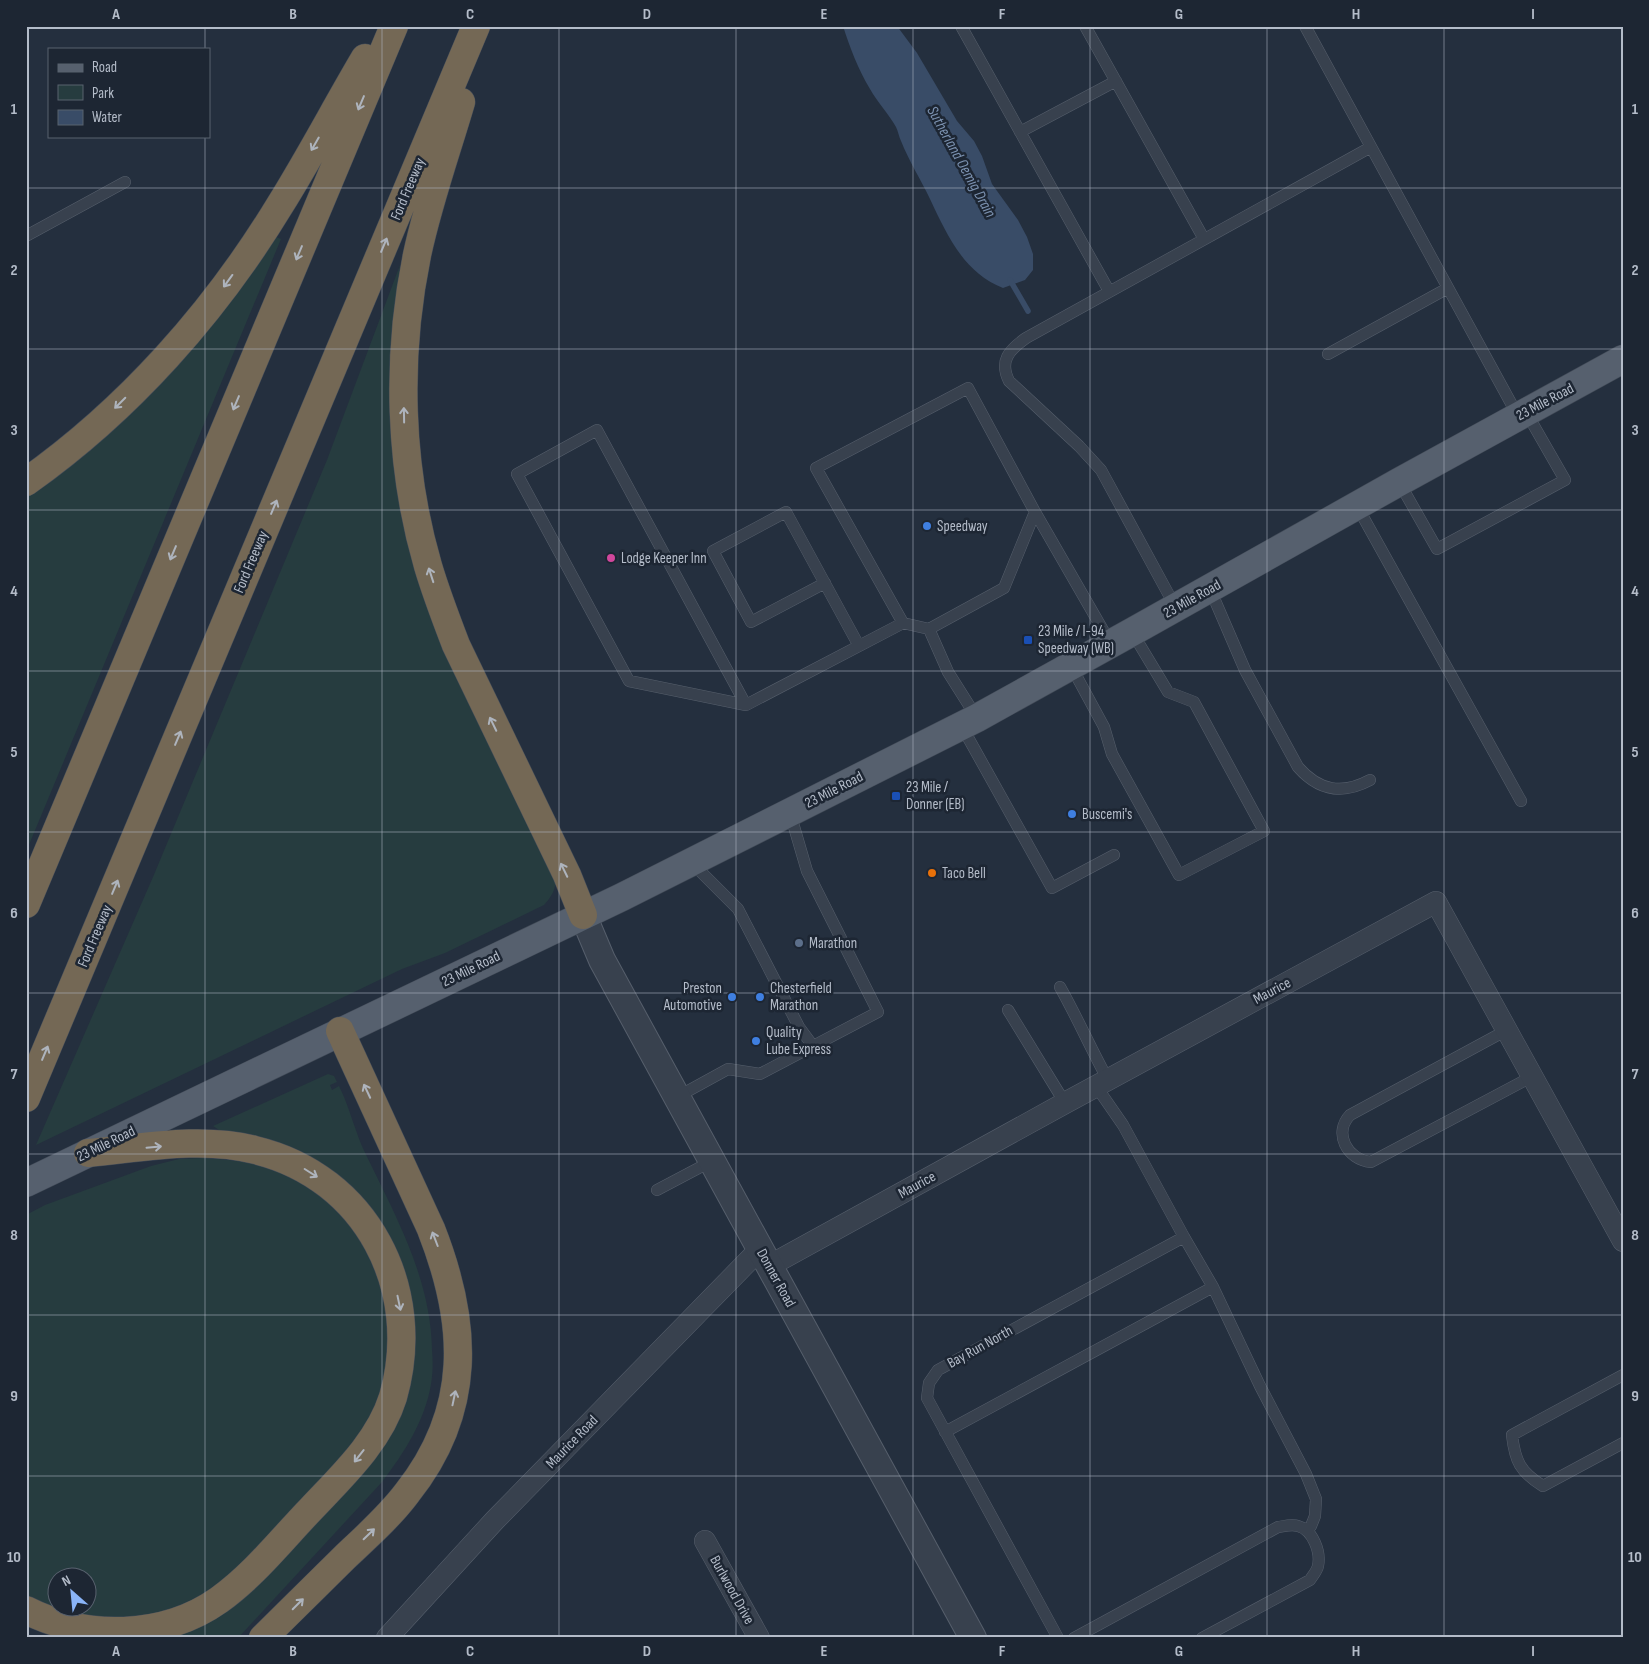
<svg xmlns="http://www.w3.org/2000/svg" width="1649" height="1664" font-family="'Sofia Sans Condensed',sans-serif">
  <rect width="100%" height="100%" fill="#242f3e"/>
  <!-- green -->
  <path fill="#263c3f" fill-rule="evenodd" d="M276 237 281 239 26 852V497L63 469Z
    M400 265 397 293 394 442 556 877C556 889 552 896 544 905L445 953 402 969 36 1145 153 877 327 460Z
    M328 1074 334 1076 337 1082 330 1085 332 1090 339 1086C347 1102 351 1117 357 1133 361 1146 368 1158 374 1171 402 1228 431 1285 432 1350 433 1361 433 1373 431 1384 425 1421 404 1453 382 1482L238 1638H139L175 1631 397 1409 384 1237 213 1126Z
    M203 1158C228 1159 254 1162 278 1171 317 1186 361 1227 376 1267 379 1276 380 1286 382 1295 390 1325 391 1360 382 1390 366 1440 323 1477 288 1514 265 1540 242 1568 214 1588 173 1618 116 1624 68 1613 54 1609 40 1602 26 1597V1215L45 1205 151 1166 179 1159ZM58 1576H88V1606H58Z"/>
  <!-- water -->
  <path fill="#394c67" d="M843 26H897L917 53 957 121 974 141 982 156 992 184 1018 220 1027 237 1033 254V270L1025 280 1003 288C964 273 947 235 930 199 921 180 909 161 901 141 899 137 898 131 896 127 889 114 877 102 870 89 858 69 850 48 843 26Z"/>
  <g fill="none" stroke-linecap="round" stroke-linejoin="round">
    <!-- stream -->
    <path stroke="#394c67" stroke-width="5.5" d="M1010 280 1028 311"/>
    <!-- service casing -->
    <g stroke="#565f6c" stroke-width="12">
      <path id="service" d="M961 26 1109 291
        M1085 26 1204 239
        M1305 26 1518 416
        M1020 132 1116 81
        M26 236 125 182
        M1328 354 1448 288
        M1399 482 1437 549 1565 480 1526 412
        M1357 506 1521 801
        M825 583 751 622 713 551 786 512 859 646
        M1210 589 1245 670 1298 767C1319 791 1342 795 1370 780
        M1176 608 1101 470 1079 446 1009 381C999 361 1009 350 1026 338L1371 147
        M929 629 1004 588 1035 512
        M1071 666 1104 727 1112 754 1179 875 1264 831 1194 702 1168 692 1132 632
        M746 705 597 430 517 474 629 681 746 705 903 623
        M977 718 948 672 929 629 903 623 816 468 968 388 1035 512 1111 644
        M961 725 1052 888 1114 855
        M691 862 738 909 799 1027 813 1046
        M1060 987C1077 1017 1091 1049 1108 1080
        M1008 1010 1065 1103
        M1507 1030 1350 1115C1333 1133 1347 1160 1371 1162L1533 1076
        M1096 1086 1123 1125 1184 1237 1213 1287 1260 1386 1306 1474 1316 1499 1315 1516 1311 1526 1307 1530
        M677 1097 728 1069 760 1074 878 1012 807 871 790 813
        M657 1190 712 1161
        M1623 1375 1512 1435C1515 1461 1520 1472 1543 1486L1623 1443
        M945 1432 1213 1287
        M1058 1638 927 1398 929 1383 938 1370 1184 1237
        M1074 1638 1278 1527C1285 1526 1292 1524 1298 1526 1313 1530 1321 1552 1318 1566 1317 1571 1313 1575 1310 1580L1202 1638"/>
    </g>
    <!-- minor casing -->
    <g stroke="#565f6c" stroke-width="22">
      <path id="minor" d="M769 1266 1065 1103 1436 902 1623 1241
        M705 1541 759 1638
        M387 1638 495 1520 760 1249"/>
    </g>
    <!-- tertiary casing -->
    <g stroke="#565f6c" stroke-width="28">
      <path id="tertiary" d="M583 915 602 960 973 1638"/>
    </g>
    <!-- primary casing -->
    <g stroke="#414a57" stroke-width="29">
      <path id="primary" d="M26 1183 622 897 977 718 1132 632 1399 482 1623 359"/>
    </g>
    <!-- motorway casing -->
    <g stroke="#434c59" stroke-width="29">
      <path id="motorway" d="M461 102C446 153 428 203 417 255 396 357 399 467 428 566 436 593 446 619 456 645L567 875 583 915
        M26 482C128 410 215 312 280 205 310 157 336 107 365 58
        M26 904 394 26
        M26 1098 476 26
        M26 1610C85 1640 164 1639 219 1600 254 1575 282 1539 311 1509 342 1476 379 1442 393 1397 424 1289 367 1177 255 1150 202 1136 142 1148 88 1153
        M263 1638C290 1611 317 1585 344 1558 366 1537 389 1517 407 1493 473 1410 468 1323 431 1229L340 1031"/>
    </g>
    <!-- service -->
    <use href="#service" stroke="#38414e" stroke-width="11"/>
    <!-- minor -->
    <use href="#minor" stroke="#38414e" stroke-width="21"/>
    <!-- tertiary -->
    <use href="#tertiary" stroke="#38414e" stroke-width="26"/>
    <!-- primary -->
    <use href="#primary" stroke="#56606e" stroke-width="28"/>
    <!-- motorway -->
    <use href="#motorway" stroke="#746855" stroke-width="28"/>
  </g>
  <!-- one-way arrows -->
  <defs><path id="oneway-shaft" d="M-6 0H5M1.5-3L5.5 0L1.5 3" fill="none" stroke-width="1.6" stroke-linecap="round" stroke-linejoin="round" transform="scale(1.25)"/></defs>
  <g stroke="#aeb4bd">
    <use href="#oneway-shaft" transform="translate(361 103) rotate(113)"/>
    <use href="#oneway-shaft" transform="translate(315 144) rotate(120)"/>
    <use href="#oneway-shaft" transform="translate(384 245) rotate(-67)"/>
    <use href="#oneway-shaft" transform="translate(299 253) rotate(113)"/>
    <use href="#oneway-shaft" transform="translate(228 281) rotate(126)"/>
    <use href="#oneway-shaft" transform="translate(120 403) rotate(135)"/>
    <use href="#oneway-shaft" transform="translate(236 403) rotate(113)"/>
    <use href="#oneway-shaft" transform="translate(404 415) rotate(-91)"/>
    <use href="#oneway-shaft" transform="translate(274 507) rotate(-67)"/>
    <use href="#oneway-shaft" transform="translate(173 553) rotate(113)"/>
    <use href="#oneway-shaft" transform="translate(431 575) rotate(-108)"/>
    <use href="#oneway-shaft" transform="translate(493 724) rotate(-116)"/>
    <use href="#oneway-shaft" transform="translate(178 738) rotate(-67)"/>
    <use href="#oneway-shaft" transform="translate(564 870) rotate(-116)"/>
    <use href="#oneway-shaft" transform="translate(115 887) rotate(-67)"/>
    <use href="#oneway-shaft" transform="translate(45 1053) rotate(-67)"/>
    <use href="#oneway-shaft" transform="translate(367 1091) rotate(-115)"/>
    <use href="#oneway-shaft" transform="translate(154 1147) rotate(-5)"/>
    <use href="#oneway-shaft" transform="translate(311 1173) rotate(32)"/>
    <use href="#oneway-shaft" transform="translate(435 1239) rotate(-111)"/>
    <use href="#oneway-shaft" transform="translate(399 1303) rotate(78)"/>
    <use href="#oneway-shaft" transform="translate(454 1398) rotate(-78)"/>
    <use href="#oneway-shaft" transform="translate(359 1456) rotate(128)"/>
    <use href="#oneway-shaft" transform="translate(369 1534) rotate(-44)"/>
    <use href="#oneway-shaft" transform="translate(298 1604) rotate(-45)"/>
  </g>
  <!-- grid -->
  <path fill="none" stroke="#b4bcc9" stroke-width="1" stroke-opacity="0.55" d="M205 26V49M382 26V1638M559 26V1638M736 26V1638M913 26V1638M1090 26V1638M1267 26V1638M1444 26V1638M205 136V1638M26 188H1623M26 349H1623M26 510H1623M26 671H1623M26 832H1623M26 993H1623M26 1154H1623M26 1315H1623M26 1476H1623"/>
  <!-- markers -->
  <g fill="#3f7fe0" stroke="#1d2633" stroke-width="2">
    <circle cx="927" cy="526" r="5"/>
    <circle cx="1072" cy="814" r="5"/>
    <circle cx="732" cy="997" r="5"/>
    <circle cx="760" cy="997" r="5"/>
    <circle cx="756" cy="1041" r="5"/>
  </g>
  <circle fill="#d1479c" stroke="#1d2633" stroke-width="2" cx="611" cy="558" r="5"/>
  <g fill="#1a4fb4" stroke="#1d2633" stroke-width="2">
    <rect x="1023" y="635" width="10" height="10" rx="2.5"/>
    <rect x="891" y="791" width="10" height="10" rx="2.5"/>
  </g>
  <circle fill="#e8710a" stroke="#1d2633" stroke-width="2" cx="932" cy="873" r="5"/>
  <circle fill="#5c6f8a" stroke="#1d2633" stroke-width="2" cx="799" cy="943" r="5"/>
  <g text-anchor="middle" dominant-baseline="central" stroke-width="5" stroke-linejoin="round" paint-order="stroke">
    <!-- street labels -->
    <g font-size="15" fill="#b4bcc9" stroke="#1d2633">
      <text transform="translate(408 189) rotate(-67)">Ford Freeway</text>
      <text transform="translate(1545 402) rotate(-28)">23 Mile Road</text>
      <text transform="translate(251 562) rotate(-67)">Ford Freeway</text>
      <text transform="translate(1192 599) rotate(-29)">23 Mile Road</text>
      <text transform="translate(834 790) rotate(-27)">23 Mile Road</text>
      <text transform="translate(95 936) rotate(-67)">Ford Freeway</text>
      <text transform="translate(471 969) rotate(-26)">23 Mile Road</text>
      <text transform="translate(1272 991) rotate(-28)">Maurice</text>
      <text transform="translate(106 1144) rotate(-26)">23 Mile Road</text>
      <text transform="translate(917 1185) rotate(-29)">Maurice</text>
      <text transform="translate(776 1278) rotate(61)">Donner Road</text>
      <text transform="translate(980 1347) rotate(-29)">Bay Run North</text>
      <text transform="translate(572 1442) rotate(-46)">Maurice Road</text>
      <text transform="translate(732 1590) rotate(61)">Burlwood Drive</text>
    </g>
    <!-- poi labels -->
    <g font-size="15" fill="#b4bcc9" stroke="#1d2633" text-anchor="start">
      <text x="937" y="526">Speedway</text>
      <text x="621" y="558">Lodge Keeper Inn</text>
      <text x="1038" y="631">23 Mile / I-94<tspan x="1038" dy="17">Speedway (WB)</tspan></text>
      <text x="906" y="787">23 Mile /<tspan x="906" dy="17">Donner (EB)</tspan></text>
      <text x="1082" y="814">Buscemi's</text>
      <text x="942" y="873">Taco Bell</text>
      <text x="809" y="943">Marathon</text>
      <text x="722" y="988" text-anchor="end">Preston<tspan x="722" dy="17">Automotive</tspan></text>
      <text x="770" y="988">Chesterfield<tspan x="770" dy="17">Marathon</tspan></text>
      <text x="766" y="1032">Quality<tspan x="766" dy="17">Lube Express</tspan></text>
    </g>
    <!-- water labels -->
    <g font-size="16" font-style="italic" fill="#7c92b1" stroke="#1d2633">
      <text transform="translate(961 162) rotate(61)">Sutherland Oemig Drain</text>
    </g>
  </g>
  <!-- border -->
  <rect width="1649" height="1664" fill="none" stroke="#1d2633" stroke-width="55"/>
  <!-- legend -->
  <rect x="48" y="48" width="162" height="90" fill="#1d2633" stroke="#59626f"/>
  <rect x="58" y="64" width="25" height="8" fill="#56606e" stroke="#59626f"/>
  <text x="92" y="72" font-size="15" fill="#b4bcc9">Road</text>
  <rect x="58" y="85" width="25" height="15" fill="#263c3f" stroke="#59626f"/>
  <text x="92" y="98" font-size="15" fill="#b4bcc9">Park</text>
  <rect x="58" y="110" width="25" height="15" fill="#394c67" stroke="#59626f"/>
  <text x="92" y="122" font-size="15" fill="#b4bcc9">Water</text>
  <!-- north arrow -->
  <g transform="translate(72 1592) rotate(333)"><circle r="24" fill="#1d2633" stroke="#59626f"/>
  <path d="M0-4L9 19L0 12L-9 19Z" fill="#8ab4f8"/>
  <text y="-8" font-size="14" font-weight="bold" text-anchor="middle" fill="#b4bcc9">N</text>
  </g>
  <rect x="28" y="28" width="1594" height="1608" fill="none" stroke="#b4bcc9" stroke-width="2"/>
  <g font-size="16" text-anchor="middle" font-weight="bold" fill="#b4bcc9">
    <text x="116" y="19">A</text>
    <text x="293" y="19">B</text>
    <text x="470" y="19">C</text>
    <text x="647" y="19">D</text>
    <text x="824" y="19">E</text>
    <text x="1002" y="19">F</text>
    <text x="1179" y="19">G</text>
    <text x="1356" y="19">H</text>
    <text x="1533" y="19">I</text>
    <text x="14" y="114">1</text>
    <text x="1635" y="114">1</text>
    <text x="14" y="275">2</text>
    <text x="1635" y="275">2</text>
    <text x="14" y="435">3</text>
    <text x="1635" y="435">3</text>
    <text x="14" y="596">4</text>
    <text x="1635" y="596">4</text>
    <text x="14" y="757">5</text>
    <text x="1635" y="757">5</text>
    <text x="14" y="918">6</text>
    <text x="1635" y="918">6</text>
    <text x="14" y="1079">7</text>
    <text x="1635" y="1079">7</text>
    <text x="14" y="1240">8</text>
    <text x="1635" y="1240">8</text>
    <text x="14" y="1401">9</text>
    <text x="1635" y="1401">9</text>
    <text x="14" y="1562">10</text>
    <text x="1635" y="1562">10</text>
    <text x="116" y="1656">A</text>
    <text x="293" y="1656">B</text>
    <text x="470" y="1656">C</text>
    <text x="647" y="1656">D</text>
    <text x="824" y="1656">E</text>
    <text x="1002" y="1656">F</text>
    <text x="1179" y="1656">G</text>
    <text x="1356" y="1656">H</text>
    <text x="1533" y="1656">I</text>
  </g>
</svg>
